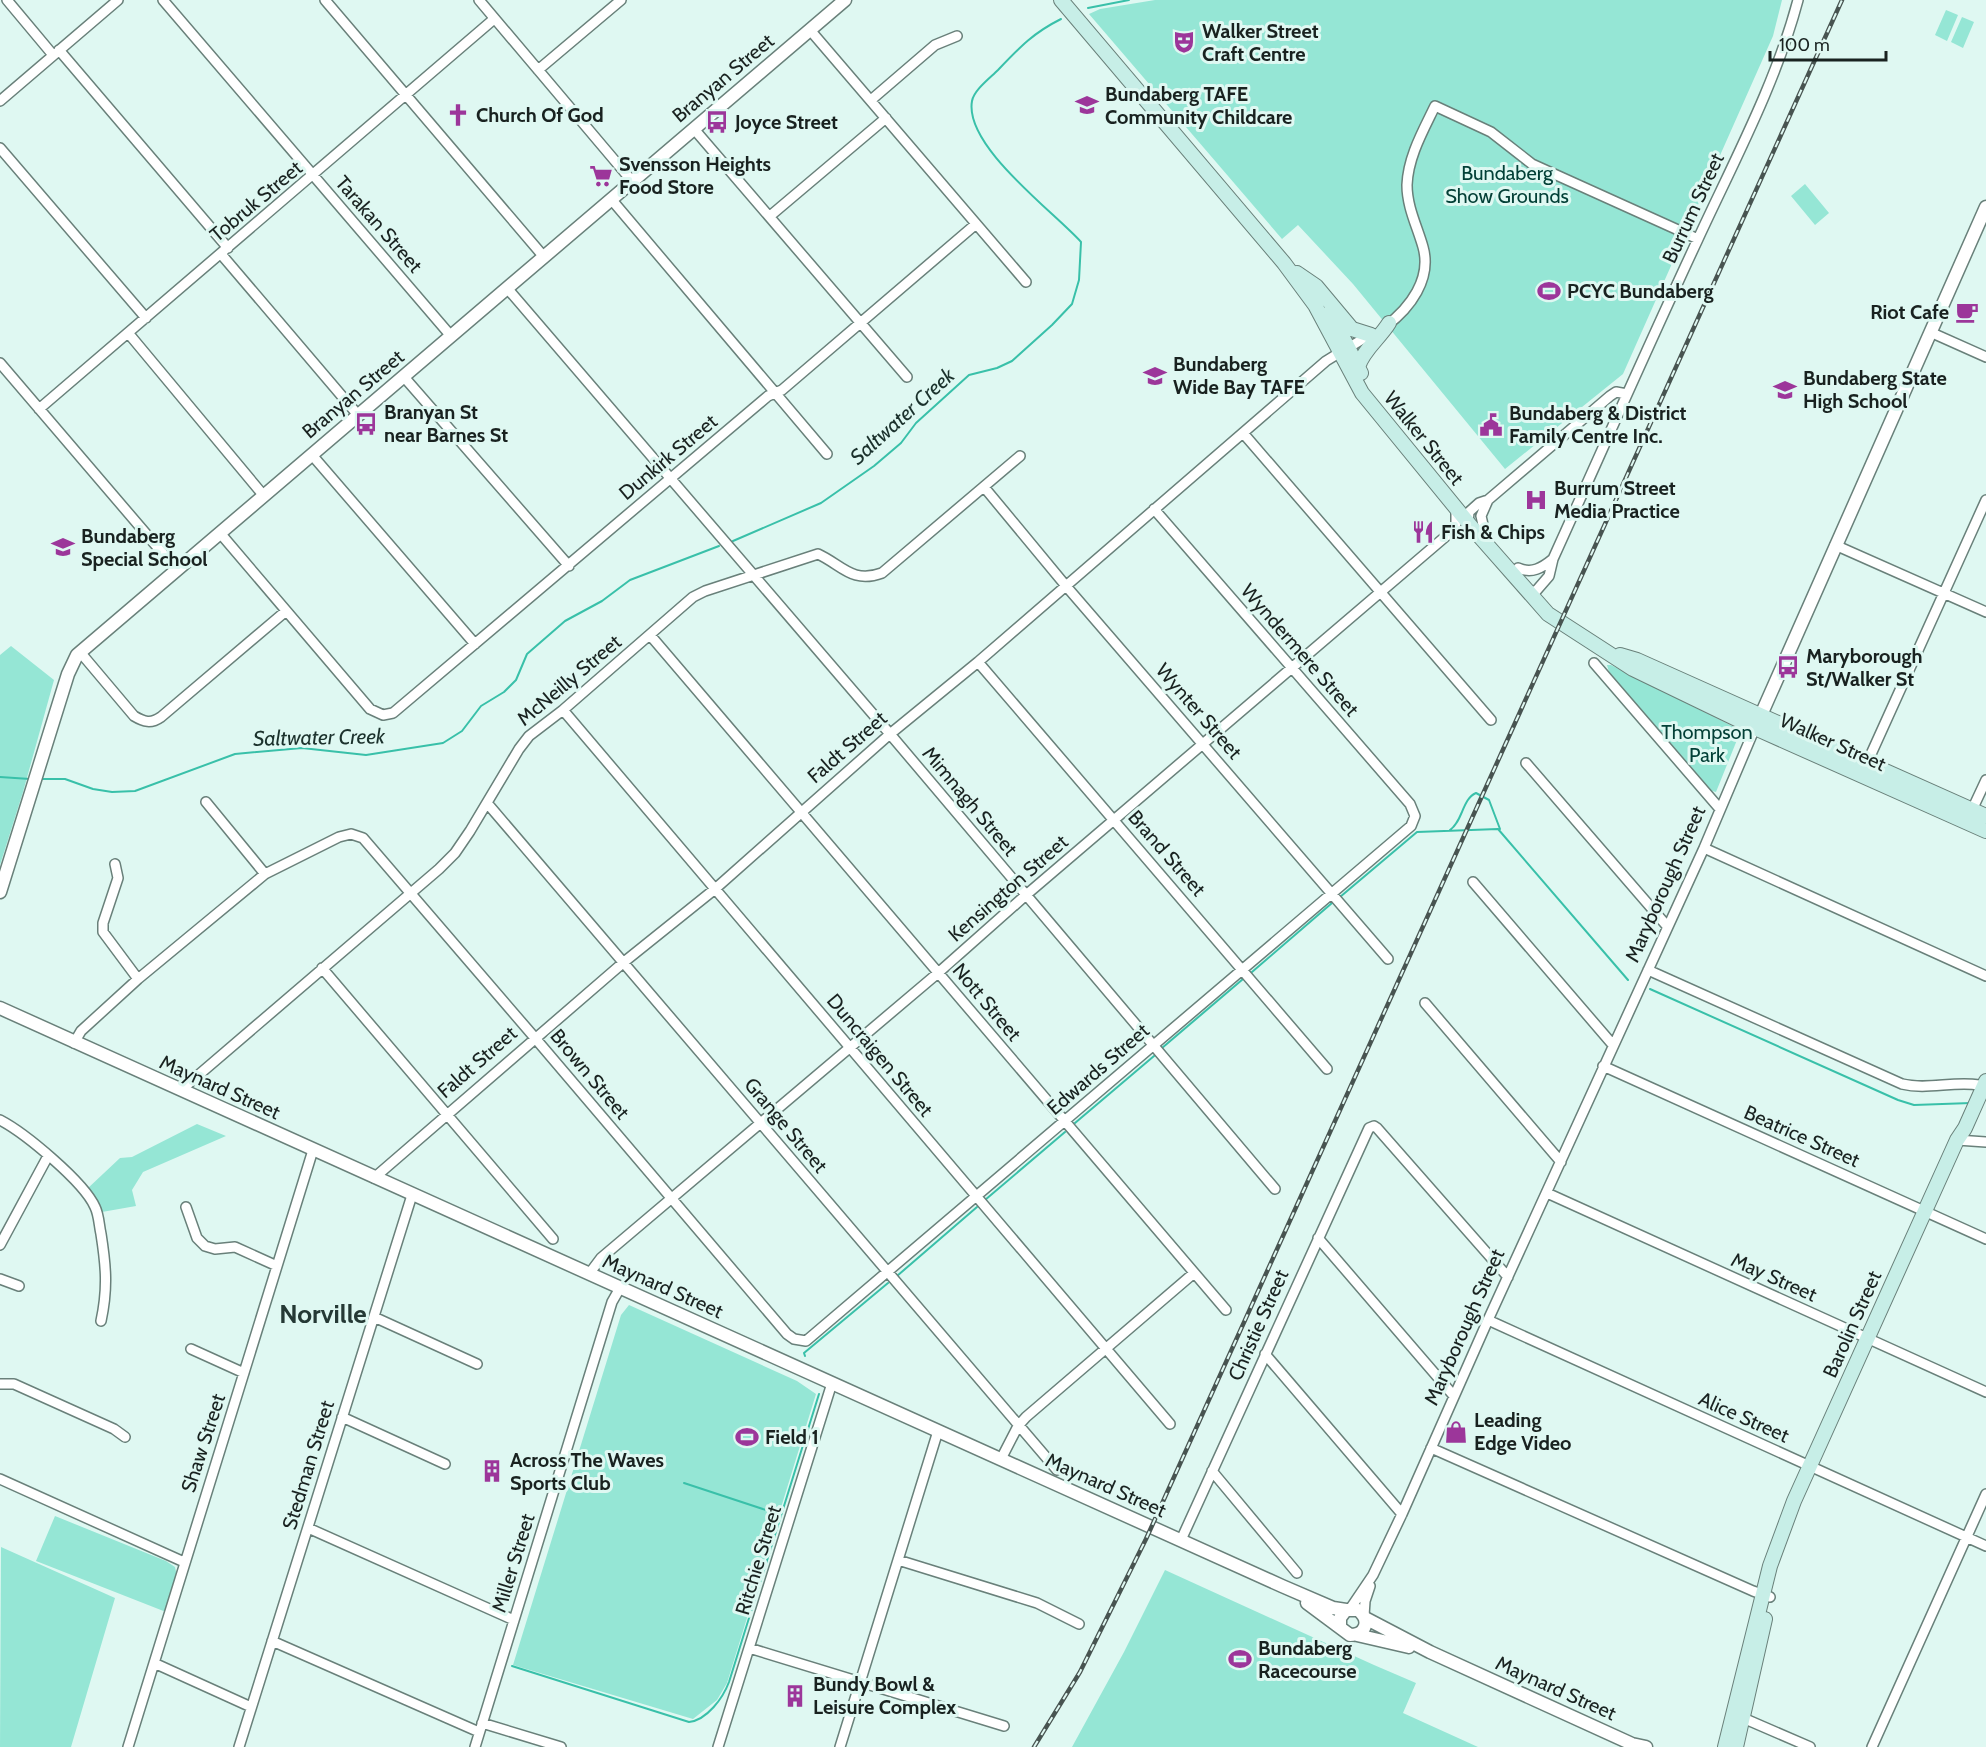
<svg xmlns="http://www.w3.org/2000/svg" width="1986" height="1747" font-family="Cabin,sans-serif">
  <rect width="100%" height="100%" fill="#dff8f2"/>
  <!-- green -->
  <path fill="#95e6d5" d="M1155 0H1782L1773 36 1623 374 1505 469 1353 284 1298 225 1282 239 1089 14 1100 9Z
    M1946 10 1958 15 1947 41 1935 35Z
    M1962 17 1974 22 1963 48 1951 42Z
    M1805 184 1829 213 1815 225 1791 196Z
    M11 646 54 680 23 792 0 865V655Z
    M1607 665H1611L1736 728 1739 735 1716 792 1712 791 1609 672Z
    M197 1124 226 1136 143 1172 132 1190 136 1206 102 1212 87 1189 120 1158 132 1157Z
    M629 1305 797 1381 816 1394 727 1683 717 1700 693 1719 513 1665 621 1315Z
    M55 1516 166 1561 175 1567 177 1576 166 1612 36 1561Z
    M1 1547 115 1598 71 1747H0Z
    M1165 1570 1374 1665 1416 1683 1403 1713 1478 1747H1072L1124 1652Z"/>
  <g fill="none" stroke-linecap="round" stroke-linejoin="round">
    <!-- stream -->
    <path stroke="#39c0a9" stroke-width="2" d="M1088 8 1129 0
      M733 541 821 503 874 466 901 443 916 423 969 375 997 368 1012 361 1052 325 1072 304 1079 280 1081 242C1053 211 964 146 972 101 974 90 990 78 998 70 1020 47 1033 33 1061 19
      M0 777 30 779
      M39 779H65L93 789 112 792 135 791 235 754 302 748 366 755 443 743 462 731 481 706 504 692 516 680 527 654 565 621 602 601 630 580 719 546
      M1450 830C1463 821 1462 799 1476 793L1489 800 1500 829
      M1340 897 1417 832 1498 829 1628 980
      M1252 972 1332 903
      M1650 989 1898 1100 1914 1105 1971 1103
      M1162 1048 1243 979
      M1075 1123 1154 1056
      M985 1200 1065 1132
      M897 1276 977 1207
      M805 1356 804 1353 888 1283
      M684 1483 772 1512
      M512 1666 689 1722C707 1720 723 1698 729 1682L819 1394"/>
    <!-- minor casing -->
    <g stroke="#69807a" stroke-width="12">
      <path id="minor" d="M7 0 53 55
        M163 0 451 336
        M325 0 544 257
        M479 0 632 181
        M810 30 1026 282
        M59 50 228 248
        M538 70 621 0
        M871 100 935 45 957 36
        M0 101 118 0
        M694 129 907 377
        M0 148 146 318
        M611 199 827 454
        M770 216 886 118
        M221 254 358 415
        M507 288 890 734 1275 1189
        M1386 326C1410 308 1432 279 1423 247 1417 226 1407 207 1407 185 1408 157 1423 131 1435 106L1491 132 1532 164 1698 239
        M1930 332 1986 357
        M129 334 264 496
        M1348 348 1371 334
        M0 363 177 570
        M404 377 569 566
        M39 409 494 19
        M1243 433 1491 720
        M312 455 475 644
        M984 487 1066 586 1388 959
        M1468 523 1469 512 1479 503 1488 500 1610 396 1616 392 1627 394
        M1484 529 1481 516 1488 500
        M220 533 370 709 383 715 393 713 768 396 782 390 976 224
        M1835 545 1986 612
        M1518 568C1532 574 1542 568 1553 559
        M1526 591H1536L1549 576 1553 559C1601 453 1648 346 1698 239 1734 161 1776 83 1798 0
        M650 635 1226 1310
        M80 652 134 716C144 722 151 724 161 717L286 611
        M978 662 1327 1069
        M1594 663 1720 809
        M563 710 1170 1424
        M1526 763 1667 926
        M1867 763 1986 500
        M206 802 265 874
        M487 803 1057 1470
        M1972 810 1986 780
        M1704 848 1986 976
        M115 864 118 878 103 923V932L138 979
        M1473 882 1613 1045
        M322 968 553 1239
        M1648 970 1902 1084C1927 1090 1953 1081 1979 1085
        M1425 1003 1561 1162
        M74 1043 81 1031 138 979 265 874 339 837 351 834 363 838 535 1038 787 1334 794 1339 806 1341 1411 826 1415 816 1410 804 1154 509
        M1603 1066 1986 1239
        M181 1090 439 869 455 853 470 831 519 749 529 736 563 710 693 597 705 591 818 554C842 565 852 584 882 573L1020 456
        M0 1120C25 1133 84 1182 95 1207 99 1215 99 1225 101 1234 106 1266 108 1288 101 1321
        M1957 1140 1986 1142
        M374 1178 624 962 715 889 890 734 978 662 1326 361 1339 353
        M1547 1193 1986 1392
        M186 1207 197 1238 205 1246 215 1249 235 1247 277 1266
        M1318 1238 1454 1396
        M0 1245 48 1156
        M589 1274 601 1258 938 973 1026 895 1452 531 1456 524V509
        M0 1279 19 1286
        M374 1317 477 1364
        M1488 1320 1986 1546
        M191 1349 244 1373
        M1265 1354 1402 1514
        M0 1384H14L114 1429 125 1437
        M342 1417 445 1464
        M1431 1448 1753 1591 1770 1597
        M1001 1459 1018 1426 1026 1417 1194 1273
        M1212 1471 1297 1573
        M0 1479 184 1562
        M308 1528 514 1620
        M1181 1540 1369 1128 1374 1126 1377 1128 1508 1277
        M898 1560 1037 1603 1079 1624
        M1350 1609 1373 1575 1402 1514 1488 1320 1704 848 1757 723
        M1364 1616 1365 1601 1370 1586
        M272 1641 479 1732
        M749 1648 1004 1726
        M154 1663 251 1707
        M1743 1718 1810 1747
        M482 1723 561 1747
        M128 1747 313 1150
        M239 1747 412 1195
        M475 1747 612 1302 620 1288
        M718 1747 832 1383
        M840 1747 938 1431
        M1872 1747 1986 1494"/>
    </g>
    <!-- tertiary casing -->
    <g stroke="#69807a" stroke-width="15">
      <path id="tertiary" d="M1761 715 1986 207
        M0 892 68 674 77 655 845 0
        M0 1008 1282 1586 1333 1608 1346 1610
        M1307 1603 1350 1635C1366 1635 1371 1620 1358 1610H1346L1340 1618V1627
        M1365 1618 1430 1652 1632 1744 1646 1747
        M1357 1635 1409 1647"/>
    </g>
    <!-- secondary casing -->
    <g stroke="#69807a" stroke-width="16">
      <path id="secondary" d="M1061 0 1284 263 1315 305 1362 393 1474 530 1548 614 1633 669 1755 728 1986 831
        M1297 273 1316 286 1352 329 1371 335
        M1330 312 1361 373
        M1358 367C1363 350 1380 338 1389 323
        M1620 655 1637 660 1986 816
        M1725 1747 1770 1566 1794 1501 1957 1140 1965 1128 1986 1081
        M1736 1747 1765 1619"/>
    </g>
    <!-- minor -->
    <use href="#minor" stroke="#fff" stroke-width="9"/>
    <!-- tertiary -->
    <use href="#tertiary" stroke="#fff" stroke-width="12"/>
    <!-- secondary -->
    <use href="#secondary" stroke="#c7eee7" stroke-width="14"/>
    <!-- rail casing -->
    <g stroke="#485451" stroke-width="4.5">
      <path id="rail" d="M1034 1747 1080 1672 1146 1539 1842 0"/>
    </g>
    <!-- rail -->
    <use href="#rail" stroke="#dff8f2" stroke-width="2" stroke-dasharray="7" stroke-linecap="butt"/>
  </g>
  <!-- icons -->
  <defs>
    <g id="theatre-bare" transform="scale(1.8)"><path d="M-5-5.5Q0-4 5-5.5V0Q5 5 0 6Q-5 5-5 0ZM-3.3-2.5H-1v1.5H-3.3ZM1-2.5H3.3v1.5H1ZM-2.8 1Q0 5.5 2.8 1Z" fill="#9c369a" stroke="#dff8f2" stroke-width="2.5" paint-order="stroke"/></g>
    <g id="school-bare" transform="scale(1.8)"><path d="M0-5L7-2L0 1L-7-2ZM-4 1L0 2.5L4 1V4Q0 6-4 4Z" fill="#9c369a" stroke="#dff8f2" stroke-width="2.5" paint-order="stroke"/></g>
    <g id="church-bare" transform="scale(1.8)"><path d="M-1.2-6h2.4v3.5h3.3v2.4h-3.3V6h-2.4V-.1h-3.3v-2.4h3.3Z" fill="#9c369a" stroke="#dff8f2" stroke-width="2.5" paint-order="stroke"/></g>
    <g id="bus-bare" transform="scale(1.8)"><path d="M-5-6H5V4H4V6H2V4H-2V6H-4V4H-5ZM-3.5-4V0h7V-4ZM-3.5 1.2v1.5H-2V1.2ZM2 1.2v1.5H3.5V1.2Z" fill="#9c369a" stroke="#dff8f2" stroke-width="2.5" paint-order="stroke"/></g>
    <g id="supermarket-bare" transform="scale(1.8)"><path d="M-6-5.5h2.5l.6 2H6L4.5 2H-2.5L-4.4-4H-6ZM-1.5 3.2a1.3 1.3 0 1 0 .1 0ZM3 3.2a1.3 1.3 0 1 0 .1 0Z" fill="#9c369a" stroke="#dff8f2" stroke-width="2.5" paint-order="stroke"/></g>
    <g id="stadium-bare" transform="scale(1.8)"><path d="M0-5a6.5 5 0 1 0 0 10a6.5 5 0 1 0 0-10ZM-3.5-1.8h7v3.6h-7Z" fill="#9c369a" stroke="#dff8f2" stroke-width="2.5" paint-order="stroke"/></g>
    <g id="cafe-bare" transform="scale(1.8)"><path d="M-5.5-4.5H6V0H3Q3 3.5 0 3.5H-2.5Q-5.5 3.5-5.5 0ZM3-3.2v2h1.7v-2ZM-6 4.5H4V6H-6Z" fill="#9c369a" stroke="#dff8f2" stroke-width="2.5" paint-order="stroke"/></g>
    <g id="university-bare" transform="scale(1.8)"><path d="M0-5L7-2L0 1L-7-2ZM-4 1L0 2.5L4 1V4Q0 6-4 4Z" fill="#9c369a" stroke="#dff8f2" stroke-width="2.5" paint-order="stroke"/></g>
    <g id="civic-bare" transform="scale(1.8)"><path d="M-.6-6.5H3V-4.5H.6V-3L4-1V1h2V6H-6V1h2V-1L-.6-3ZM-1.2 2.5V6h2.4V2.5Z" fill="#9c369a" stroke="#dff8f2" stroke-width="2.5" paint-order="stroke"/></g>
    <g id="hospital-bare" transform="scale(1.8)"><path d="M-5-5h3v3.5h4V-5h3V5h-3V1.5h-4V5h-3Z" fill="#9c369a" stroke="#dff8f2" stroke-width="2.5" paint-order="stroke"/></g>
    <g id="restaurant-bare" transform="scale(1.8)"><path d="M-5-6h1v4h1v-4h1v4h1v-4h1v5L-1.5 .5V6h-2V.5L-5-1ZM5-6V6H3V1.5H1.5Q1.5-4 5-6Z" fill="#9c369a" stroke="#dff8f2" stroke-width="2.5" paint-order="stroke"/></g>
    <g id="shop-bare" transform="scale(1.8)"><path d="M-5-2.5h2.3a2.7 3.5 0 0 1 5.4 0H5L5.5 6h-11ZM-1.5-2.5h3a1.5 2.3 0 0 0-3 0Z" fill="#9c369a" stroke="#dff8f2" stroke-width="2.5" paint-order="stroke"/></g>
    <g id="building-bare" transform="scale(1.8)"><path d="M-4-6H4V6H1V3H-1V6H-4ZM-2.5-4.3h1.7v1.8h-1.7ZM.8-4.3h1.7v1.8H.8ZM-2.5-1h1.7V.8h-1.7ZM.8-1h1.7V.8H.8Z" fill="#9c369a" stroke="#dff8f2" stroke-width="2.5" paint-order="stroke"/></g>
  </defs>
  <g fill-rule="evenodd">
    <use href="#theatre-bare" x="1184" y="42"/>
    <use href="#school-bare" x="1087" y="105"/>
    <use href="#church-bare" x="458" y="115"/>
    <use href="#bus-bare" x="717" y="122"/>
    <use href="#supermarket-bare" x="601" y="176"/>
    <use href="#stadium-bare" x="1549" y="291"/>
    <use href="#cafe-bare" x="1967" y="312"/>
    <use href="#university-bare" x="1155" y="376"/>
    <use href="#school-bare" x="1785" y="390"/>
    <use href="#bus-bare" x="366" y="424"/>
    <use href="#civic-bare" x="1491" y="425"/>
    <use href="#hospital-bare" x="1536" y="500"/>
    <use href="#restaurant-bare" x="1423" y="532"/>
    <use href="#school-bare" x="63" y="547"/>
    <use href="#bus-bare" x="1788" y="667"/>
    <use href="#shop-bare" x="1456" y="1432"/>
    <use href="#stadium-bare" x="747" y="1437"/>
    <use href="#building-bare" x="492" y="1471"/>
    <use href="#stadium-bare" x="1240" y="1659"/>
    <use href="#building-bare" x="795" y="1696"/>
  </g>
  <g text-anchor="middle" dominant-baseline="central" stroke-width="6" stroke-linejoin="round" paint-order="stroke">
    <!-- poi labels -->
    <g font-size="20" font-weight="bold" fill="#192220" stroke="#dff8f2" text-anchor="start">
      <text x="1202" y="31">Walker Street<tspan x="1202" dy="23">Craft Centre</tspan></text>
      <text x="1105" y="94">Bundaberg TAFE<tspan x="1105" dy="23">Community Childcare</tspan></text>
      <text x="476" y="115">Church Of God</text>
      <text x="735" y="122">Joyce Street</text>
      <text x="619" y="164">Svensson Heights<tspan x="619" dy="23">Food Store</tspan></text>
      <text x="1567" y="291">PCYC Bundaberg</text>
      <text x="1949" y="312" text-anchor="end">Riot Cafe</text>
      <text x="1173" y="364">Bundaberg<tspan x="1173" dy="23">Wide Bay TAFE</tspan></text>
      <text x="1803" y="378">Bundaberg State<tspan x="1803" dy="23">High School</tspan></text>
      <text x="384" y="412">Branyan St<tspan x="384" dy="23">near Barnes St</tspan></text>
      <text x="1509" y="413">Bundaberg &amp; District<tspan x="1509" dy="23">Family Centre Inc.</tspan></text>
      <text x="1554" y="488">Burrum Street<tspan x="1554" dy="23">Media Practice</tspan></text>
      <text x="1441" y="532">Fish &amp; Chips</text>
      <text x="81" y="536">Bundaberg<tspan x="81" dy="23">Special School</tspan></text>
      <text x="1806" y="656">Maryborough<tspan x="1806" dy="23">St/Walker St</tspan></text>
      <text x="1474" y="1420">Leading<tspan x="1474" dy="23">Edge Video</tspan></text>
      <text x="765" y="1437">Field 1</text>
      <text x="510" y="1460">Across The Waves<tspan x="510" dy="23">Sports Club</tspan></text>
      <text x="1258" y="1648">Bundaberg<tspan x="1258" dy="23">Racecourse</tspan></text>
      <text x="813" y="1684">Bundy Bowl &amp;<tspan x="813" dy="23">Leisure Complex</tspan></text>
    </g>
    <!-- street labels -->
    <g font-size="20" fill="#192220" stroke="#dff8f2">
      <text transform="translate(723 78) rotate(-40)">Branyan Street</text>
      <text transform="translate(256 201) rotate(-40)">Tobruk Street</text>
      <text transform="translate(1693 208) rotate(-65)">Burrum Street</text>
      <text transform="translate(379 224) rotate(49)">Tarakan Street</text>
      <text transform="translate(353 394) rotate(-40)">Branyan Street</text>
      <text transform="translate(1424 438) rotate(51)">Walker Street</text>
      <text transform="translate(668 457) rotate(-40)">Dunkirk Street</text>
      <text transform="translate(1300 650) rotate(49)">Wyndermere Street</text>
      <text transform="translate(569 680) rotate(-40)">McNeilly Street</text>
      <text transform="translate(1199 711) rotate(49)">Wynter Street</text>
      <text transform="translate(1833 742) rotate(24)">Walker Street</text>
      <text transform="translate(847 747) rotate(-41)">Faldt Street</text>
      <text transform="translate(970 801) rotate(50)">Mimnagh Street</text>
      <text transform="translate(1167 853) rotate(49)">Brand Street</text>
      <text transform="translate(1665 884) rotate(-66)">Maryborough Street</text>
      <text transform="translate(1008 888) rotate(-41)">Kensington Street</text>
      <text transform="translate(987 1002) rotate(50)">Nott Street</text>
      <text transform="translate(880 1055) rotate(50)">Duncraigen Street</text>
      <text transform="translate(477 1062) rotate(-41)">Faldt Street</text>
      <text transform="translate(1098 1069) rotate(-41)">Edwards Street</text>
      <text transform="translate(590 1074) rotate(50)">Brown Street</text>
      <text transform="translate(220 1087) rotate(24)">Maynard Street</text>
      <text transform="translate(786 1125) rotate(50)">Grange Street</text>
      <text transform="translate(1802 1136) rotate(24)">Beatrice Street</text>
      <text transform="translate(1774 1277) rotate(24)">May Street</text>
      <text transform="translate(663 1286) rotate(24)">Maynard Street</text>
      <text transform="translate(1852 1324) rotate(-66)">Barolin Street</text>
      <text transform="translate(1258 1325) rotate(-66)">Christie Street</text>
      <text transform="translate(1464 1327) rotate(-66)">Maryborough Street</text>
      <text transform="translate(1744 1417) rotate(24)">Alice Street</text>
      <text transform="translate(203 1443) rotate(-72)">Shaw Street</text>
      <text transform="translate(308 1465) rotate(-73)">Stedman Street</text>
      <text transform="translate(1106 1485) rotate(24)">Maynard Street</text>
      <text transform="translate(758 1560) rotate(-73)">Ritchie Street</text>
      <text transform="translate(513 1563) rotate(-73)">Miller Street</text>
      <text transform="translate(1556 1688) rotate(24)">Maynard Street</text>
    </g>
    <!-- park labels -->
    <g font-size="20" fill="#034037" stroke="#dff8f2">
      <text x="1507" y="173">Bundaberg<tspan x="1507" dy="23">Show Grounds</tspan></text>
      <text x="1707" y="732">Thompson<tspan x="1707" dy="23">Park</tspan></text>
    </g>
    <!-- water labels -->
    <g font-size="21" font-style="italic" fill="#1b312c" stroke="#dff8f2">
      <text transform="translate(902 416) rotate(-42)">Saltwater Creek</text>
      <text transform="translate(319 737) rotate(-1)">Saltwater Creek</text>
    </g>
    <!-- district labels -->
    <g font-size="26" font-weight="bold" fill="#253935" stroke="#dff8f2">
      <text x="323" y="1314">Norville</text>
    </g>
  </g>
  <!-- scale -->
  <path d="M1770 51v9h116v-9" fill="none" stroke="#192220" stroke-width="3"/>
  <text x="1779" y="51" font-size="18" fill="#192220" stroke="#dff8f2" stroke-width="4.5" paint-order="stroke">100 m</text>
</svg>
